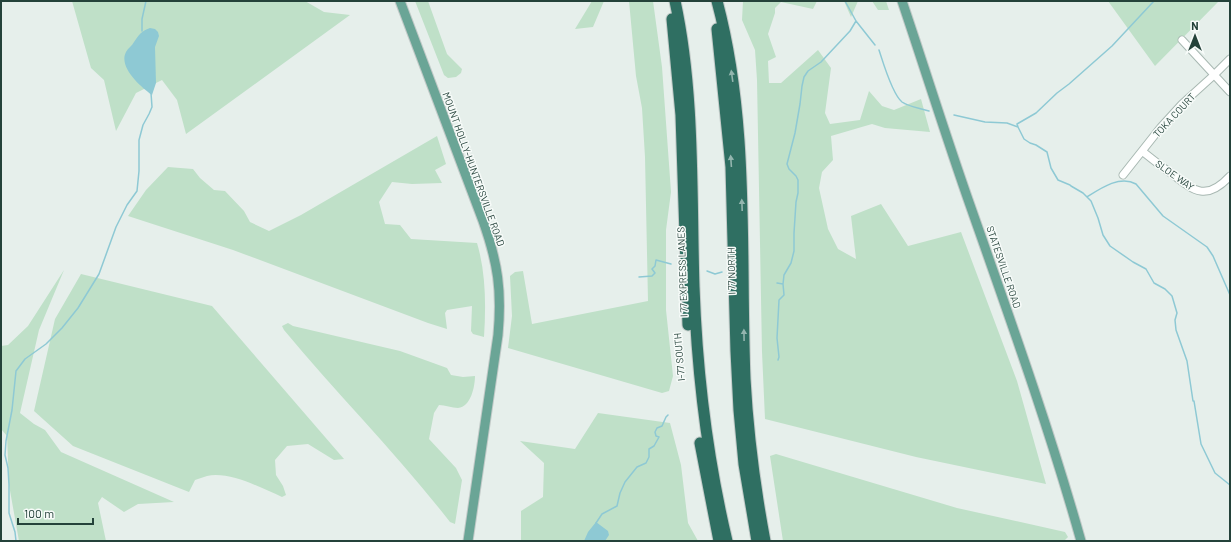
<svg xmlns="http://www.w3.org/2000/svg" width="1231" height="542" font-family="Barlow,sans-serif">
  <rect width="100%" height="100%" fill="#e6efeb"/>
  <!-- green -->
  <path fill="#bfe0c8" d="M72 1H305L324 12 350 15 186 134 177 100 162 80 136 93 116 131 104 80 91 68Z
    M415 1H428L447 54 462 69 461 73 456 77 448 78 444 75Z
    M592 1H604L593 27 575 29Z
    M629 1H653L662 67 671 192 666 230V310L673 376 669 391 662 393 508 348 512 316 510 276 515 272 523 271 532 324 648 301 645 157 642 108 636 76Z
    M743 1H817L813 9 781 2 775 8V13L768 34 776 57 768 61 769 83H781L818 50 831 68 825 113 830 124 860 120 869 91 882 106 894 110 921 99 930 132 885 128 872 124 831 136 833 160 822 172 819 188 828 229 838 249 856 259 851 216 881 204 908 246 961 232 1017 381 1046 484 916 457 765 419 762 352 757 80 755 50 742 20Z
    M844 1H858L851 17Z
    M872 1H886L889 10H878Z
    M1108 1H1219L1155 66Z
    M437 136 446 164 435 170 442 183 412 184 392 182 379 202 385 224 400 225 411 239 477 243C486 273 486 306 484 337L473 334 471 331 472 306 447 310 445 313 447 329 428 323 233 250 128 216 146 190 168 167 193 169 200 178 214 190 225 191 244 211 250 222 269 231 301 215Z
    M64 270 39 330 20 413 34 424 45 430 61 452 174 502 138 504 124 512 102 497 98 503 106 541H19L9 485 7 436 1 429V346L8 345 28 326Z
    M81 274 212 306 344 459 334 460 308 444 287 446 275 460 276 475 283 486 286 495 282 497C262 488 229 471 207 476 203 477 199 479 195 480L189 492 73 446 34 411 55 319Z
    M288 323 293 326 400 351 447 368 451 375 463 377 475 376C475 386 471 407 458 408 452 408 445 405 439 405L434 413 429 439 456 468 462 480 455 524 450 522C398 455 338 395 284 330L282 326Z
    M598 413 670 423 681 465 688 523 698 541H521V511L543 497 544 463 520 441 575 449Z
    M776 454 957 508 1065 532 1068 537 1064 541H783L770 456Z"/>
  <!-- water -->
  <path fill="#8ec9d4" d="M150 28 155 29 158 32 159 36 155 47 156 83 152 95C141 87 118 67 126 52 128 48 132 46 134 42 139 35 141 31 150 28Z
    M596 522 608 531 609 535 605 541H584L588 532Z"/>
  <g fill="none" stroke-linecap="round" stroke-linejoin="round">
    <!-- stream -->
    <path stroke="#8ec9d4" stroke-width="1.5" d="M845 1 856 21 875 45
      M142 31V19L146 1
      M879 50C883 62 892 94 902 102 909 107 920 108 929 111
      M954 115 985 122 1007 123 1018 127 1024 139 1030 143 1036 145 1047 152 1051 168 1058 180 1070 185 1071 186 1083 193 1091 201 1098 218 1103 235 1110 246 1133 262 1146 269 1154 283 1165 289 1172 296 1177 313 1175 320 1176 330 1187 361 1193 401H1194L1201 444 1215 473 1230 485
      M1018 127 1017 124 1036 113 1057 93 1069 84 1112 46 1154 1
      M1087 197C1101 188 1120 175 1136 184L1163 216 1207 247 1213 256 1230 295
      M707 271 715 274 722 272
      M639 277 652 276 655 273 652 269 655 266 656 260 671 264
      M777 283 783 284
      M778 360 779 357 777 338 779 300 784 295 783 284 784 275 791 263 794 251V233L796 202 798 193V180L796 176 789 169 787 164 795 133 800 104 802 86 804 77 808 71 821 62 850 31 856 21
      M596 523 602 514 617 506 620 493 625 482 637 467 646 463 649 457V449L654 446 659 437 656 436 655 432 657 428 662 426 666 417 668 415
      M16 541 15 532 9 513V485L8 468 5 455 6 441 12 410 16 371 25 359 46 344 62 328 78 308 99 274 116 227 127 205 137 191 139 171V140L143 125 149 114 152 107 151 93"/>
    <!-- minor casing -->
    <g stroke="#a8b8b2" stroke-width="9">
      <path id="minor" d="M1182 40 1230 92
        M1142 151C1152 159 1162 167 1172 174 1195 192 1207 201 1230 176
        M1123 175 1161 127 1182 104 1214 75 1230 59"/>
    </g>
    <!-- major casing -->
    <g stroke="#c2cac8" stroke-width="11">
      <path id="major" d="M400 1 483 221C498 263 502 291 498 335L468 541
        M902 1C925 69 946 137 970 205 1009 316 1049 427 1081 541"/>
    </g>
    <!-- highway casing -->
    <g stroke="#c2cac8" stroke-width="13">
      <path id="highway" d="M675 1C695 93 691 193 694 287 697 373 707 457 727 541
        M717 1C750 124 740 253 745 379 748 434 755 488 765 541
        M672 19 681 115 688 325
        M717 29 731 167 736 351 739 410 744 464 757 541
        M700 443 719 541"/>
    </g>
    <!-- minor -->
    <use href="#minor" stroke="#fff" stroke-width="7"/>
    <!-- major -->
    <use href="#major" stroke="#6aa596" stroke-width="9"/>
    <!-- highway -->
    <use href="#highway" stroke="#2f6f62" stroke-width="11"/>
  </g>
  <!-- one-way arrows -->
  <defs><path id="oneway-solid" d="M-6-.8H1V-3.2L6.5 0L1 3.2V.8H-6Z"/></defs>
  <g fill="#93b5ae">
    <use href="#oneway-solid" transform="translate(732 76) rotate(-98)"/>
    <use href="#oneway-solid" transform="translate(731 161) rotate(-94)"/>
    <use href="#oneway-solid" transform="translate(742 205) rotate(-92)"/>
    <use href="#oneway-solid" transform="translate(744 335) rotate(-91)"/>
  </g>
  <g text-anchor="middle" dominant-baseline="central" stroke-width="3" stroke-linejoin="round" paint-order="stroke">
    <!-- street labels -->
    <g font-size="10" fill="#24423a" stroke="#f7fbf9">
      <text transform="translate(1174 115) rotate(-47)">TOKA COURT</text>
      <text transform="translate(474 169) rotate(70)">MOUNT HOLLY-HUNTERSVILLE ROAD</text>
      <text transform="translate(1175 175) rotate(35)">SLOE WAY</text>
      <text transform="translate(1004 267) rotate(71)">STATESVILLE ROAD</text>
      <text transform="translate(731 271) rotate(-91)">I 77 NORTH</text>
      <text transform="translate(682 272) rotate(-92)">I 77 EXPRESS LANES</text>
      <text transform="translate(679 357) rotate(-95)">I-77 SOUTH</text>
    </g>
  </g>
  <!-- border -->
  <rect width="1231" height="542" fill="none" stroke="#24423a" stroke-width="4"/>
  <!-- north arrow -->
  <g transform="translate(1195 36)" stroke="#f7fbf9" stroke-width="3" paint-order="stroke">
  <path d="M0-3L7 15L0 10L-7 15Z" fill="#24423a"/>
  <text y="-6" font-size="11" font-weight="bold" text-anchor="middle" fill="#24423a">N</text>
  </g>
  <!-- scale -->
  <path d="M18 518v6h75v-6" fill="none" stroke="#24423a" stroke-width="2"/>
  <text x="24" y="518" font-size="12" fill="#24423a" stroke="#f7fbf9" stroke-width="3" paint-order="stroke">100 m</text>
</svg>
